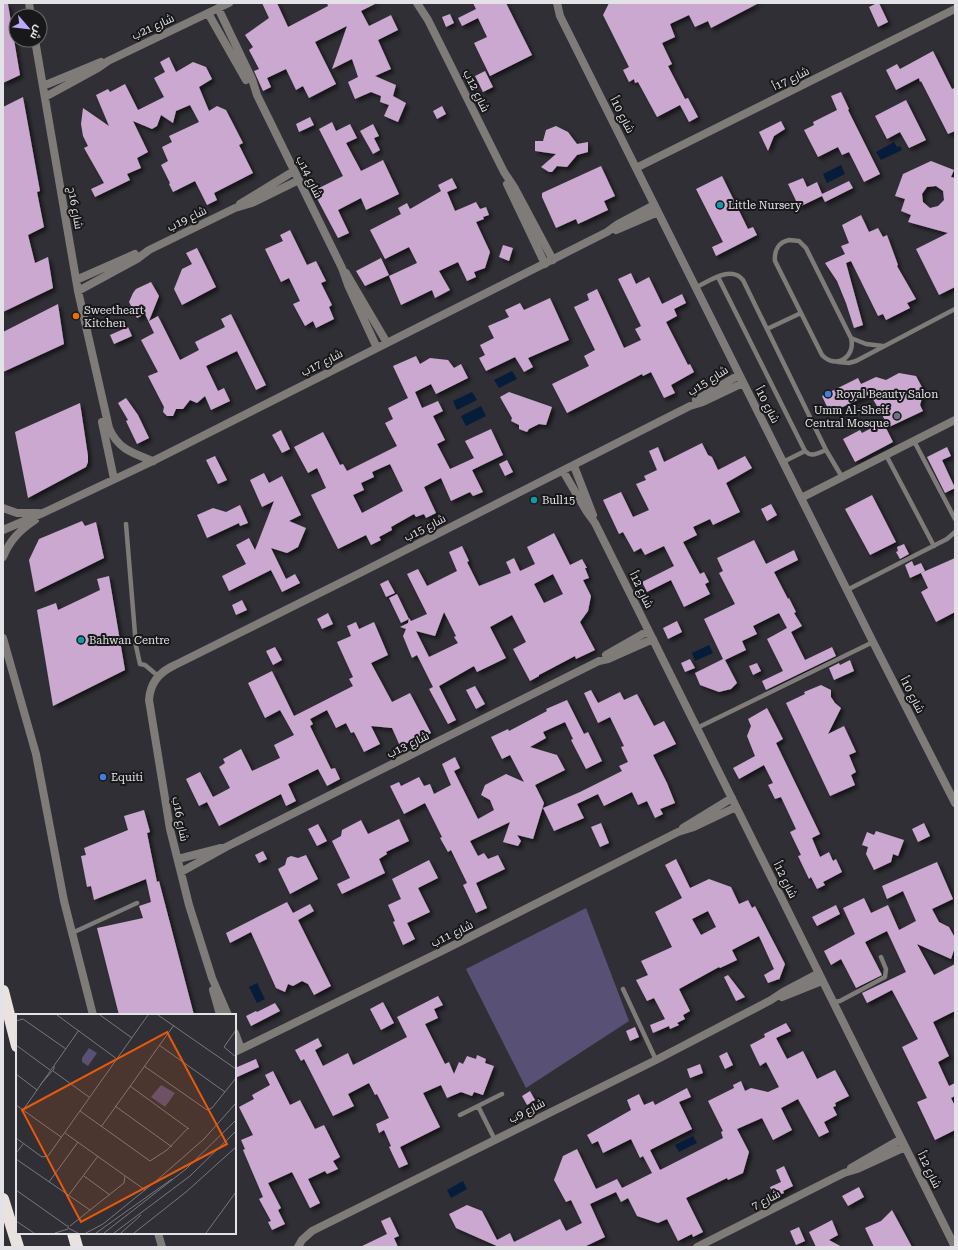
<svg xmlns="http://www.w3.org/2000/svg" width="958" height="1250" font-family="'Roboto Serif',Cairo,serif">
  <defs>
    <filter id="shadow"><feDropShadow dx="3" dy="3" stdDeviation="2" flood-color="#0009"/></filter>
  </defs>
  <rect width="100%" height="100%" fill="#302f35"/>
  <!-- green -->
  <path fill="#595075" d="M586 908 629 1021 526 1088 466 969Z"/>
  <!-- water -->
  <path fill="#061c3b" d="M894 142 897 147 900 146 902 150 881 160 876 152Z
    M841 165 845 174 827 183 823 174Z
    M512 371 517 379 499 388 494 380Z
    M472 392 477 400 457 410 453 401Z
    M481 406 486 416 466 426 461 416Z
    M709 645 713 653 695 661 692 653Z
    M257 983 265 999 257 1003 249 987Z
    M693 1136 697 1143 679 1152 675 1145Z
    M463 1181 467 1189 451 1198 447 1190Z"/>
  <!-- building -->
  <path fill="#caa8cf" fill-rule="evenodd" filter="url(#shadow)" d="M262 3H277L288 27 328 6 327 3H377L361 11 369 26 391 15 398 30 378 40 391 69 375 76 396 85 393 96 406 103 398 122 384 116 389 105 380 102 381 96 371 92 355 99 348 82 358 77 352 59 332 69 347 26 315 42 336 84 309 98 303 86 296 90 286 69 267 78 271 87 263 91 254 71 259 69 249 50 253 47 245 35 269 18Z
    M473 3H506L532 55 490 76 474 43 487 37 478 18 462 26 458 18 476 9Z
    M609 3H759L711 28 708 21 695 27 689 15 670 24 675 37 662 43 672 64 668 66 685 99 688 98 698 117 689 122 680 105 657 117 638 82 635 83 634 79 629 82 623 70 629 67 603 15Z
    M877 3H879L888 22 878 27 869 7Z
    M3 4H8L20 75 3 83Z
    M450 14 454 23 446 27 442 17Z
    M933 51 952 89 955 88V131L948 134 921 81 920 82 919 78 896 90 886 70 897 64 900 69Z
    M169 57 176 72 193 62 206 67 212 79 199 87 209 111 217 106 226 110 243 143 239 145 253 173 214 193 217 200 207 205 195 181 173 192 169 184 170 183 161 165 168 161 162 147 172 142 169 136 199 122 190 105 176 111 173 123 161 115 157 126 152 129 133 121 148 152 137 158 141 168 127 174 130 180 95 197 91 189 104 183 84 148 88 146 83 136 81 124 83 108 109 126 96 95 108 89 110 92 125 84 138 110 164 97 154 78 165 72 160 62Z
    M485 71 493 87 483 92 475 76Z
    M841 92 849 109 848 110 880 174 864 182 849 152 842 155 838 147 818 157 804 130 814 125 813 122 837 110 831 96Z
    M23 97 40 191 37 192 44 227 28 235 35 263 48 257 53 288 3 312V107Z
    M906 100 926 140 909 148 900 132 887 139 875 116Z
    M442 106 446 114 437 119 433 111Z
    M310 117 314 125 299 132 296 124Z
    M781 121 785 129 774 136 768 151 759 132Z
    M332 122 336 131 350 124 357 138 346 143 361 171 383 160 399 194 366 210 361 198 338 210 349 233 338 238 313 191 343 176 319 129Z
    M373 124 379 136 374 138 380 150 373 154 360 131Z
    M556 126 568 132 577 144 588 142V152L577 155 567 167 557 166 552 172H549L541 167 556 154 535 151V141H543L546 130Z
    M931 161 954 170 951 177 955 178V287L939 295 916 249 948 233 908 222 911 215 901 211 905 199 895 196 903 174ZM936 186 943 191 944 200 938 206 930 208 923 202 922 194 927 187Z
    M601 166 615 196 604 201 608 210 578 224 576 219 556 228 542 197V193Z
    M722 176 748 229 753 227 757 235 716 256 712 247 723 242 696 189Z
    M452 178 457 188 447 192 455 211 476 202 480 209 486 207 489 215 483 217 484 219 476 222 490 252 485 268 474 272 476 277 467 281 458 262 439 271 450 290 435 298 432 290 401 305 389 276 417 263 409 247 385 259 370 230 401 214 398 208 407 203 410 209 441 191 438 185Z
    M803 178 807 187 817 182 822 194 849 181 853 188 825 202 822 196 799 207 788 184Z
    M861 215 869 232 878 228 883 237 887 235 898 265 897 266 916 299 907 303 910 308 886 320 883 314 878 316 851 261 846 263 863 325 854 328 846 303 837 281 825 263 845 254 841 246 849 243 842 225Z
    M290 230 307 265 316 261 326 281 321 283 332 305 329 307 334 319 316 328 313 321 305 326 293 304 300 301 289 278 281 282 265 249 283 241 280 235Z
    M503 245 513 248 509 261 499 257Z
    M197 248 216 287 182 305 174 289 182 269 192 264 186 253Z
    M381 258 389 275 365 286 356 271Z
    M631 273 636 284 649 277 662 304 682 294 686 303 674 309 677 316 666 322 688 365 690 364 694 372 671 385 675 393 664 398 651 372 643 376 642 374 567 413 552 384 589 366 584 356 595 350 574 307 589 300 587 294 597 289 624 348 641 340 635 329 641 326 618 279Z
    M151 282 159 296 149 321 158 316 180 360 199 350 195 342 225 327 221 319 231 314 266 385 256 390 237 351 206 366 218 391 224 388 230 401 211 410 205 396 197 403 190 400 183 409H176L173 416H167L163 412 164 407 148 376 158 372 141 340 154 333 145 314 137 318 129 302 133 293 136 289Z
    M550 298 569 340 528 358 533 367 524 372 515 357 486 371 479 358 485 355 480 345 494 338 488 326 509 317 505 310 520 303 524 310Z
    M58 304 64 344 3 372V332Z
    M128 327 132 336 114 344 110 335Z
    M416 356 420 364 430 358 448 360 454 368 461 364 468 378 436 394 431 384 415 392 422 408 438 401 443 411 433 416 445 440 437 444 450 469 474 458 465 441 491 429 503 455 472 470 483 492 473 496 470 492 451 501 441 478 424 487 436 513 426 518 424 514 416 517 414 514 391 527 392 530 379 537 381 540 371 545 366 535 338 549 311 495 326 488 317 468 308 473 294 447 323 432 340 465 343 464 347 471 397 446 385 423 393 419 388 408 408 398 393 366ZM390 464 403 491 362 513 353 495 364 490 361 483 374 477 372 472Z
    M899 373 916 376 924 391 920 405 923 411 889 427 870 394 830 413 822 396 858 378 861 384 876 377 886 380Z
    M509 392 552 407 546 425 539 424 529 429 527 432 519 429V425L511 421 512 418 500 397Z
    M126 398 138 415 149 438 137 444 126 421 128 420 118 403Z
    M80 403 88 456V462L86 467 28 498 15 432Z
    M883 422 893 442 855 462 843 439 860 430 862 433Z
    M281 430 290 449 282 453 272 435Z
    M702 443 708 455 712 457 718 470 745 456 752 468 726 483 740 512 713 525 710 519 693 527 697 535 683 542 700 574 704 572 709 582 705 584 710 594 684 607 671 580 647 592 642 582 674 566 664 546 645 555 641 548 634 552 623 532 619 534 603 500 621 492 633 517 649 510 636 484 646 480 644 476 657 470 649 451 658 447 664 462Z
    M947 447 951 456 942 460 955 488 945 493 927 457Z
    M215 456 227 480 218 484 206 460Z
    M507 460 513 472 505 476 499 464Z
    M264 473 269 483 282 476 301 515 289 521 306 528 298 547 287 553 271 548 286 579 295 574 300 583 282 592 271 570 229 591 222 576 246 564 236 545 249 538 255 550 274 501 262 507 250 480Z
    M872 495 896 542 870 555 845 509Z
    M771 504 777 515 767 521 761 509Z
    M240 505 248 523 240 526 239 523 207 538 197 515 213 508 226 512Z
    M82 521 85 526 96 522 104 558 35 592 29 560 39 539Z
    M554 533 570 565 582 559 587 568H585L589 578 583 580 591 596 588 611 580 622 595 650 576 659 575 656 539 675V676L530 681 513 649 526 642 512 615 490 627 506 658 477 672 474 666 439 686 456 720 448 724 429 689 433 687 417 655 412 658 403 636 406 629 400 627 408 623 409 618 411 621 427 614 407 574 418 569 427 586 457 571 449 552 462 546 469 561 467 562 479 586 511 573 506 562 514 558 520 571 535 564 527 547ZM553 574 563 594 544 603 534 584ZM444 612 456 636 454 637 458 643 429 657 416 631 435 636Z
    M754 540 766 564 794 550 798 560 774 572 788 599 789 598 796 612 794 613 802 626 791 632 805 660 832 647 836 656 766 690 762 681 783 671 767 639 787 628 779 613 753 626 757 634 742 641 746 650 725 660 737 683 731 689 719 692 700 685 695 673 723 659 704 619 735 604 719 573 723 571 717 558Z
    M904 544 909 554 900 559 896 552 898 551 897 547Z
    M955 558V612L936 622 921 592 928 588 921 573Z
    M912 561 914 566 921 563 925 571 910 578 905 565Z
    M109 576 125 670 53 706 37 610 56 603 58 610 100 590 97 579Z
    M388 580 395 593 386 597 380 584Z
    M397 594 409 619 401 623 389 598Z
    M242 600 247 610 236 615 232 605Z
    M328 613 333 624 322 629 317 619Z
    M677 621 682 632 668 639 663 628Z
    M356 622 359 629 374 622 388 655 371 663 392 702 410 693 431 733 411 744 410 742 400 746 392 728 371 726 380 744 364 752 354 732 351 733 346 723 336 728 327 710 310 719 313 724 310 726 331 769 335 768 340 779 327 786 318 769 288 784 296 801 286 806 281 794 219 826 207 802 199 806 186 779 200 772 213 797 230 788 219 767 225 763 223 759 241 749 252 771 280 758 274 745 294 735 280 710 265 718 248 683 272 671 294 716 353 686 349 679 353 677 337 642 351 636 347 626Z
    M275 647 282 660 273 665 266 651Z
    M690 659 695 668 685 672 681 663Z
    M850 660 854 671 834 680 829 668 839 663 840 665Z
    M757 663 761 671 753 675 749 666Z
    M821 685 831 690V697L835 703 841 708 828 734 844 726 856 752 849 755 856 772 851 775 855 785 830 796 786 703 805 694 804 692Z
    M475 686 485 704 476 709 466 690Z
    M591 690 598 703 620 692 624 700 637 694 654 726 664 721 676 744 653 755 667 783 675 803 660 809 663 814 655 818 647 801 638 805 632 792 604 806 598 794 577 804 584 818 554 831 543 808 580 792 622 771 619 766 628 762 621 747 624 746 610 717 598 723 584 693Z
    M567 700 584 734 588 732 602 761 586 769 571 740 573 739 565 722 543 732 546 738 530 747 557 755 565 770 535 785 544 803 533 839 517 835 521 841 518 846 503 842 510 822 470 841 478 856 484 853 488 859 498 855 505 869 476 883 487 908 476 913 463 885 467 883 451 850 448 852 440 838 442 837 425 803 404 814 390 786 399 782 401 786 419 777 424 786 430 784 434 794 451 785 442 764 455 757 460 768 454 771 478 819 494 810 490 800 481 795 485 785 506 774 524 782 510 755 502 759 491 737 508 729 509 731 547 711 546 709Z
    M767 708 783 739 776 743 820 834 812 838 820 857 829 852 833 861 836 859 842 872 823 882 825 885 817 889 811 877 809 879 798 856 801 855 790 832 796 829 781 797 775 799 768 785 773 783 764 765 739 779 733 768 755 756 747 736 751 726 748 719Z
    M144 810 150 832 147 833 157 882 159 881 194 1015H119L97 928 143 918 139 906 151 902 146 879 94 900 91 886 87 887 81 856 86 855 84 848 128 830 124 816Z
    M399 819 409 841 386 852 387 854 379 859 385 873 342 894 337 884 350 878 332 841 341 836 342 830 361 820 368 834Z
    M601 823 609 843 600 847 591 827Z
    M924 823 930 836 918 842 912 829Z
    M318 824 327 841 317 846 308 829Z
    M876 831 904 840 898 856 893 854 891 862 874 870 866 854 868 847 862 845 867 832 874 835Z
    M263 851 267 859 259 863 255 855Z
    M306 855 318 879 290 894 278 869 285 865 287 858 291 856 298 858Z
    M676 859 690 888 709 879 731 887 739 904 748 900 752 908 755 906 785 964 779 980V979L768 983 764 975 774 969 759 936 732 950 737 960 720 968 719 967 679 989 690 1011 683 1015 685 1019 677 1023 679 1025 670 1029 669 1026 653 1033 650 1025 665 1019 654 998 647 1001 636 980 648 975 641 961 672 947 655 912 682 898 665 865ZM708 911 716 927 701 935 692 919Z
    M429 860 438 878 418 888 430 912 407 923 415 939 403 945 393 922 395 921 388 905 401 899 392 879Z
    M937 862 953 899 932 909 939 922 949 927 955 938V947L951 959 917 944 934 975 955 964V1011L933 1022 949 1056 938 1062 949 1086 955 1083V1096L951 1098 955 1106V1130L935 1140 917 1102 927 1098 902 1047 918 1039 892 990 867 1003 862 993 906 972 887 931 865 942 882 975 856 988 841 959 831 965 824 951 855 934 843 908 864 898 871 913 888 905 899 930 916 921 903 891 887 899 882 886Z
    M287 902 293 913 310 904 314 911 298 920 331 986 314 995 308 984 302 981 293 986 288 984 285 992 276 988 251 932 230 943 226 933Z
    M836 905 840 914 817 926 812 917Z
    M728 975 745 997 736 1001 724 977Z
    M438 996 443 1005 434 1009 438 1018 425 1024 445 1064 449 1062 454 1074 459 1062 463 1064 467 1056 476 1059 477 1055 486 1059 485 1063 494 1066 483 1095 474 1092 472 1096 461 1092 447 1098 441 1085 423 1093 440 1127 400 1147 408 1164 399 1168 389 1147 391 1146 384 1130 379 1133 376 1124 389 1118 377 1094 375 1095 369 1083 348 1094 354 1106 333 1116 304 1059 301 1061 295 1050 318 1038 322 1046 315 1050 323 1066 348 1053 353 1065 407 1037 397 1017Z
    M383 1002 394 1023 381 1030 370 1009Z
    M275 1003 280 1011 251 1026 246 1016 256 1011 257 1012Z
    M786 1023 791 1031 776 1038 787 1059 803 1051 817 1079 835 1070 849 1096 835 1103 836 1106 833 1107 837 1115 824 1122 829 1132 819 1137 798 1099 781 1108 792 1130 773 1140 762 1118 737 1129 749 1152 743 1173 728 1180 727 1178 686 1198 703 1232 693 1237 692 1234 678 1241 667 1219 658 1223 637 1216 628 1198 621 1202 616 1192 590 1204 605 1237 584 1247H499L456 1228 449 1214 467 1205 482 1211 497 1240 510 1233 514 1242 560 1219 566 1231 582 1223 571 1200 566 1202 554 1180 563 1156 577 1149 596 1189 617 1179 622 1188 652 1173 643 1156 640 1158 631 1139 603 1153 598 1141 592 1144 587 1135 631 1110 627 1100 639 1094 644 1105 653 1101 655 1105 687 1088 691 1097 679 1102 692 1129 650 1150 660 1170 723 1138 721 1132 723 1131 708 1101 734 1088 733 1085 741 1081 745 1091 751 1088 768 1092 779 1087 766 1062 760 1066 750 1045 765 1037 764 1034Z
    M635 1027 639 1037 630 1041 626 1031Z
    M727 1052 733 1065 725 1069 719 1056Z
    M256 1059 259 1067 235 1078V1068Z
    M700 1064 703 1073 690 1078 687 1069Z
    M273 1071 290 1105 300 1100 315 1129 324 1125 340 1157 333 1161 338 1169 327 1174 325 1171 308 1179 320 1203 310 1208 292 1172 268 1183 281 1208 278 1210 285 1224 272 1230 268 1222 271 1221 259 1199 263 1197 243 1150 245 1149 241 1140 253 1135 239 1107 254 1099 252 1095 270 1085 265 1075Z
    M530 1091 535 1100 527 1105 522 1096Z
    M784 1166 793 1186 783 1191 784 1193 774 1197 770 1187 781 1182 776 1170Z
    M859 1187 864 1197 848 1206 842 1196Z
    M892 1210 912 1247H874L865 1228 881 1221Z
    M390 1217 399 1236 394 1238 398 1247H360L387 1234 381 1221Z
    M832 1220 838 1235 829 1240 842 1247H816L809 1232Z
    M799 1227 805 1241 796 1245 790 1231Z"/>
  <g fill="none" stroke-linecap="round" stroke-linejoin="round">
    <!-- service -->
    <path stroke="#7e7b79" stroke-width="4.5" d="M789 240 799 241 806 248 851 338C856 357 836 370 822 355L775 261C774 250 779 242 789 240Z
      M718 277 805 451C812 458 818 453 826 450
      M696 287C710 281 731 265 743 280L826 450 842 477
      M767 329 801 313
      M851 338 866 344 883 346
      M838 362 849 363 856 361 955 309
      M914 441 955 519
      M886 455 934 546
      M783 462 805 451
      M126 524 136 646 140 664 145 665 158 676
      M847 590 947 539 955 532
      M697 728 873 642
      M72 933 137 903
      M623 989 656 1060
      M833 1002 840 1001 885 977 886 969 881 957
      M478 1106 495 1140
      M460 1115 502 1094"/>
    <!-- minor -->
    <path stroke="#7e7b79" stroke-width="8" d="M29 3 31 16
      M417 3 428 20 504 172 514 187 553 260
      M557 3 560 16 873 642 955 803
      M218 8 252 79 257 95 342 268 348 285 377 348
      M208 13 246 80
      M35 40 78 291 109 428C118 449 132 453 153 461
      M43 86 101 62
      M45 97 98 68 108 61 229 3
      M636 168 955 9
      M507 184 545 264
      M240 204 294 171
      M616 230 658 212
      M346 273 387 343
      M76 280 135 254
      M78 291 137 259 149 250 235 208 252 203 299 180
      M696 400 739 375
      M102 422 114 479
      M574 466 593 515
      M563 471 587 512 595 523 955 1247
      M801 498 955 420
      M3 508 17 513H38
      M3 530 45 512 153 461 607 232 618 224 654 205
      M3 557C10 540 20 530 35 520
      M3 638 36 754 64 901 93 1015
      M606 655 648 631
      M683 828 732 798
      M178 859 221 848
      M181 872 226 847 599 661 608 659 653 639
      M213 990 220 1015
      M782 997 822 981
      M228 1015 212 978 189 905 170 829 149 700C150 683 159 672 175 665L364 571 690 406 703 402 743 383
      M235 1033 241 1049
      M235 1052 444 950 678 832 694 827 736 807
      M851 1168 901 1139
      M158 1233 162 1247
      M298 1247 302 1240 312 1231 656 1060 771 1000 783 992 819 973
      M697 1247 844 1173 857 1169 905 1147"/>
    <!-- motorway -->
    <path stroke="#eae2de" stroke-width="12" d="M3 991 17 1046
      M3 1199 18 1247
      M73 1233 77 1247"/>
  </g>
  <!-- markers -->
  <g fill="#0f9aa8" stroke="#18181a" stroke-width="1.5">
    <circle cx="720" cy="205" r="4"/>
    <circle cx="534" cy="500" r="4"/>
    <circle cx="81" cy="640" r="4"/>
  </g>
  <circle fill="#e8710a" stroke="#18181a" stroke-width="1.5" cx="76" cy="316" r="4"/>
  <g fill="#3f7fe0" stroke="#18181a" stroke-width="1.5">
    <circle cx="828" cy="394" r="4"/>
    <circle cx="103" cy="777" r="4"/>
  </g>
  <circle fill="#6b7280" stroke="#18181a" stroke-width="1.5" cx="897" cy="416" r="4"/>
  <g text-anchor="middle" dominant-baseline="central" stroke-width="4" stroke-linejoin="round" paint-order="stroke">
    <!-- street labels -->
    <g font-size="11" fill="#e3e2e6" stroke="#18181a">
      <text transform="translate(153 27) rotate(-25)">شارع 21ب</text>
      <text transform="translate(791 79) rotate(-26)">شارع 17أ</text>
      <text transform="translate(476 91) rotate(64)">شارع 12ب</text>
      <text transform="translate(622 115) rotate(63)">شارع 10أ</text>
      <text transform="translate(309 177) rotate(64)">شارع 14ب</text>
      <text transform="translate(75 208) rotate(80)">شارع 16ج</text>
      <text transform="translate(187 219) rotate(-26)">شاع 19ب</text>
      <text transform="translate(322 363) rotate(-27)">شارع 17ب</text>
      <text transform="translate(708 381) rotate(-32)">شارع 15ب</text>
      <text transform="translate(767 405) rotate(63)">شارع 10أ</text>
      <text transform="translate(425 528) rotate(-27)">شارع 15ب</text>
      <text transform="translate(641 590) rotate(64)">شارع 12أ</text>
      <text transform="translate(912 695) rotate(63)">شارع 10أ</text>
      <text transform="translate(408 745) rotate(-26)">شارع 13ب</text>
      <text transform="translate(180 819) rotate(79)">شارع 16ب</text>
      <text transform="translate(785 880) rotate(64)">شارع 12أ</text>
      <text transform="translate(452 934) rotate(-26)">شارع 11ب</text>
      <text transform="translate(527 1111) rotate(-27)">شارع 9ب</text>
      <text transform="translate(929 1170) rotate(64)">شارع 12أ</text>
      <text transform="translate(766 1200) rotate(-27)">شارع 7</text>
    </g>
    <!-- poi labels -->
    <g font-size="11" fill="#e3e2e6" stroke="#18181a" text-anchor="start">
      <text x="728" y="205">Little Nursery</text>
      <text x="84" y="310">Sweetheart<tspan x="84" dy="13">Kitchen</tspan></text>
      <text x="836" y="394">Royal Beauty Salon</text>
      <text x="889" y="410" text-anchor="end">Umm Al-Sheif<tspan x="889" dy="13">Central Mosque</tspan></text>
      <text x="542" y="500">Bull15</text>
      <text x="89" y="640">Bahwan Centre</text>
      <text x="111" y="777">Equiti</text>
    </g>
  </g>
  <!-- overview -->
  <g transform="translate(16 1014)">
    <rect width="220" height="220" fill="#302f35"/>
    <path d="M73 34 81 39 72 52 66 48V44ZM145 71 159 79 149 93 135 83Z" fill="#595075"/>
    <path fill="none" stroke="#78777c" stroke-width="1" d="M41 1 101 45M84 1 116 24M142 1 220 55M0 7 7 5 50 35M220 16 208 33 220 43M0 31 34 56M143 31 209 78M128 52 191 96 196 94 220 64M37 57 73 83M0 60 21 76M24 71 38 55V52M114 72 173 115M0 91 45 123M99 92 156 133M7 96 63 16M64 97 134 147 151 136 172 114M85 113 158 11M49 119 129 176M0 124 26 143 32 142 132 1M0 139 8 129M0 145 74 196M68 162 94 181M33 168 62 128M0 176 51 212M52 182 82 142M0 207 18 219M52 211V214L62 219M54 212 108 169 109 162M39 219 52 215M70 219 87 210 140 167 188 125 220 89M80 219 156 165M88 219 170 155 220 106M98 219 174 162 220 117M105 219 125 201M118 219 170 178 220 133M190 219 220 178"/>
    <path fill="#e8590c" fill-opacity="0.15" stroke="#e8590c" stroke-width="2" d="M151 18 211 130 65 208 6 96Z"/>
    <rect width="220" height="220" fill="none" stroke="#e3e2e6" stroke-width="2"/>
  </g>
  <!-- border -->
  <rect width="958" height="1250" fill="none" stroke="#e3e2e6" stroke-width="8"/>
  <!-- north arrow -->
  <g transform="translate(28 28) rotate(118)"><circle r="19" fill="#18181a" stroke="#69696c"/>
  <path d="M0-3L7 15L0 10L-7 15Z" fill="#baaaf7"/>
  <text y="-6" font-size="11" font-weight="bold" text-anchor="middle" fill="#e3e2e6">ش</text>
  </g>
</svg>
